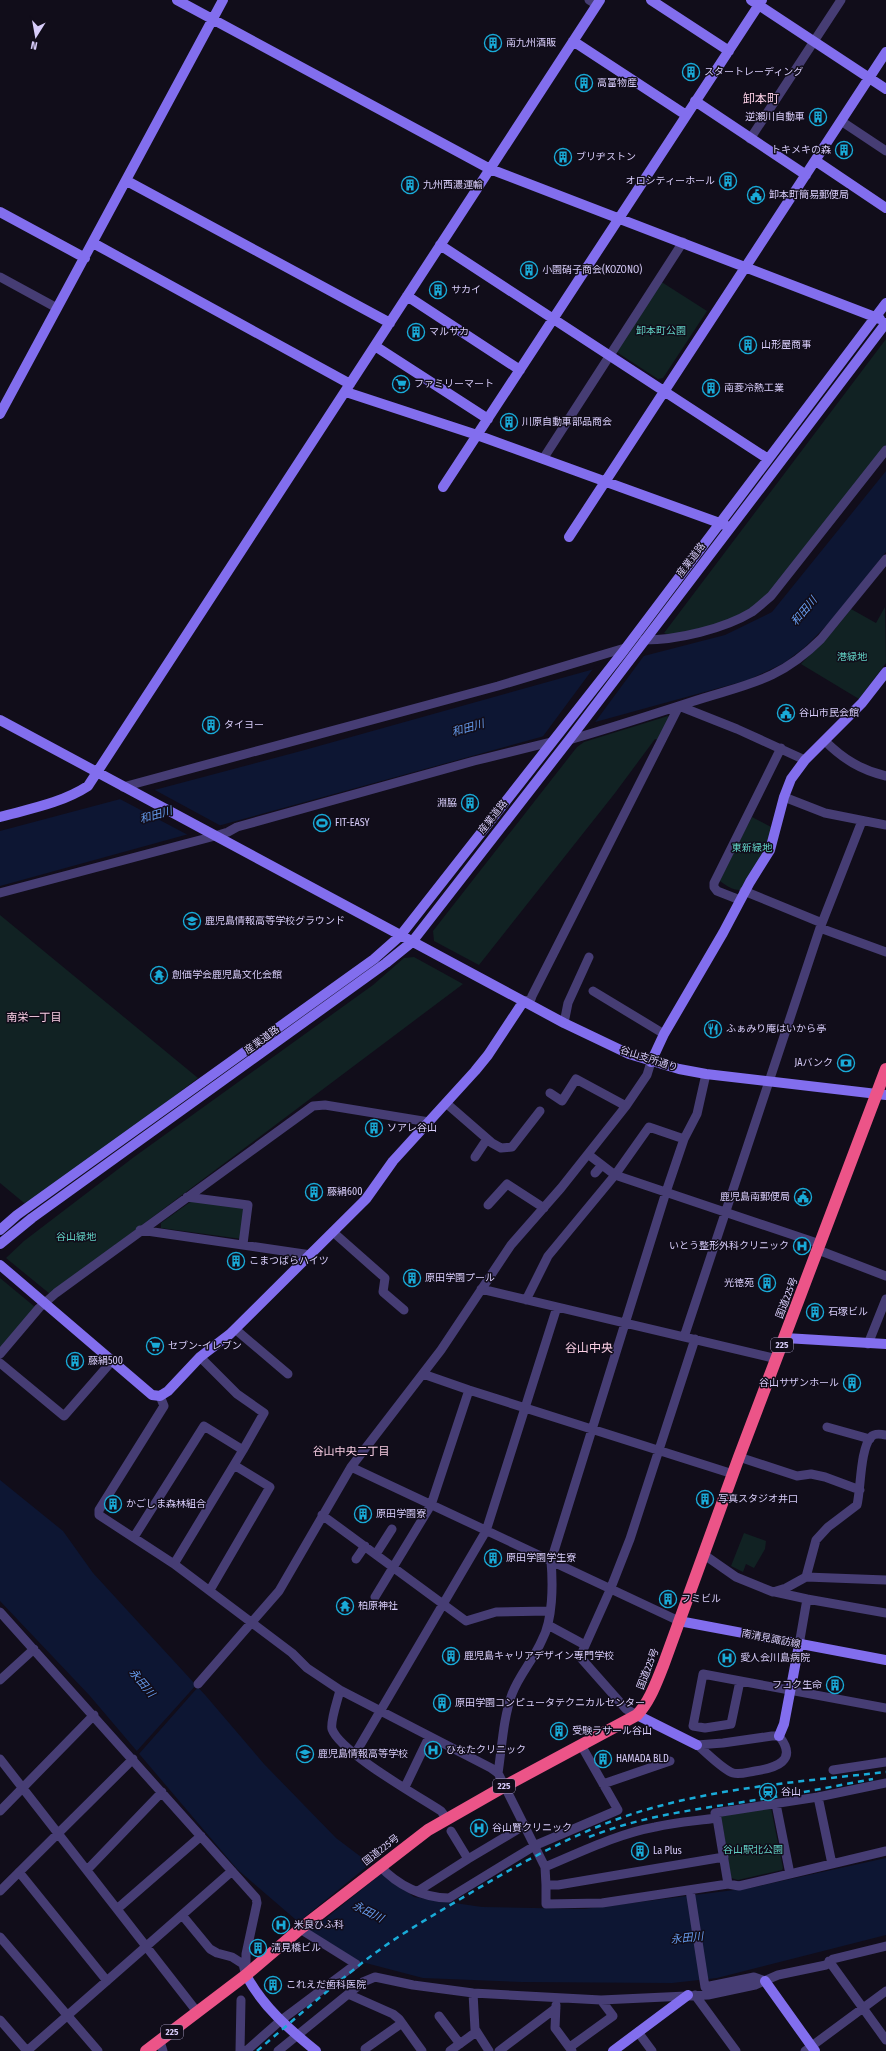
<svg xmlns="http://www.w3.org/2000/svg" width="886" height="2051" font-family="'Fira Sans Condensed','Noto Sans JP',sans-serif">
  <rect width="100%" height="100%" fill="#110d1a"/>
  <!-- green -->
  <path fill="#112223" d="M660 281 707 311 663 378 658 379 615 351Z
    M886 339V445L769 594 751 608 724 623 670 635 664 633Z
    M885 607 886 663 859 699 801 664 834 630 851 609 876 623Z
    M668 716 671 718 659 740 655 739 615 793 479 965 434 941 433 931 577 747 584 742Z
    M752 817 773 828 764 855 740 890C732 890 725 885 720 881L719 878Z
    M0 915 198 1078 29 1207 0 1183Z
    M414 957 463 984 50 1294 6 1258 24 1241 134 1157 373 985 404 958Z
    M193 1200 244 1207 242 1239 161 1228V1223Z
    M0 1278 35 1307 0 1350Z
    M744 1533 766 1541 765 1549 754 1568 746 1564 743 1572 731 1566Z
    M771 1808 783 1868 782 1870 738 1880 731 1878 721 1815Z"/>
  <!-- water -->
  <path fill="#0d1633" d="M886 471V552L833 619 805 647 784 663 748 680 0 886V831L301 751 605 666 725 635 772 612Z
    M0 1480 63 1531 93 1573 206 1696 264 1764 336 1838 414 1897 482 1907 584 1909 750 1888 886 1858V1935L717 1978 672 1983 522 1982 423 1978 358 1961 324 1944 237 1869 90 1696 0 1601Z"/>
  <!-- pier -->
  <path fill="#110d1a" d="M646 653 593 725 541 739 595 666Z
    M153 789 223 827 188 835 118 798Z
    M197 1684 199 1686 138 1755 135 1753Z
    M370 1864 382 1873 309 1932 300 1921Z"/>
  <g fill="none" stroke-linecap="round" stroke-linejoin="round">
    <!-- street -->
    <path stroke="#463d74" stroke-width="9" d="M589 0 597 5
      M841 121 886 151
      M750 139 841 0
      M0 277 57 308
      M543 459 683 242
      M644 640C677 640 724 629 752 612 759 607 765 601 771 596L886 450
      M679 706 737 729 805 760
      M569 740C610 728 651 715 691 702 746 684 778 682 821 639L886 559
      M825 741C843 759 861 770 886 776
      M123 787 498 686 625 648
      M784 797 825 813 886 825
      M744 891 822 923
      M0 893 215 836 228 832 237 827 474 761 551 742
      M740 900 717 891 714 887V883L781 748
      M820 928 886 952
      M593 991 664 1034
      M523 1002 531 999 532 996 679 706
      M564 1023 568 1003 589 957
      M550 1093 562 1101 576 1079 626 1106
      M446 1103 492 1143 501 1148 512 1147 540 1111
      M589 1155 615 1175 820 1244
      M475 1157 487 1139
      M595 1173 602 1165
      M187 1197 248 1205 243 1244
      M488 1205 507 1184 544 1208
      M140 1230 311 1255
      M333 1232 385 1278 383 1292 404 1310
      M818 1250 886 1276
      M481 1289 777 1359
      M526 1300 548 1256 615 1175 649 1127 684 1139
      M235 1329 288 1374
      M684 1337 820 928 862 821
      M868 1344 886 1299
      M0 1354 39 1308 56 1293 313 1106 325 1105 429 1122
      M0 1363 64 1416 112 1361
      M423 1374 469 1390 733 1474
      M160 1396 164 1406 99 1510V1515L174 1564 292 1653 307 1668 340 1690 491 1768 498 1773 545 1867 546 1885H558L724 1857
      M827 1427 870 1439
      M739 1457 797 1476 811 1474 825 1477 860 1490
      M351 1467 679 1621
      M322 1515 466 1621 496 1612 549 1611
      M134 1537 204 1426 243 1450
      M376 1554 392 1529
      M703 1554 736 1577 773 1592 786 1588 806 1577 886 1580
      M356 1559 365 1546
      M174 1564 243 1450 264 1413 237 1394 200 1357
      M806 1577 816 1540 828 1527 857 1505C861 1489 860 1449 871 1437 874 1433 881 1434 886 1435
      M210 1590 270 1487 234 1465
      M775 1592 807 1599
      M375 1597 431 1505 469 1390
      M0 1612 256 1898 257 1903 246 1954V1975
      M548 1625 585 1645
      M799 1645 807 1599 886 1613
      M0 1680 34 1649
      M740 1681 731 1724 705 1728 693 1726 703 1674 886 1708
      M198 1684 279 1591 351 1467 441 1350 511 1245 561 1188 626 1106 647 1075 651 1062
      M340 1690C338 1699 330 1721 332 1729 340 1752 418 1796 441 1811L447 1819
      M637 1715 626 1709 580 1657 610 1590 630 1539 695 1339
      M772 1736H779C799 1761 775 1768 755 1771 748 1772 740 1775 733 1773 723 1770 706 1752 697 1745L723 1743Z
      M355 1754 486 1531 557 1307
      M0 1759 198 2013
      M833 1770 886 1762
      M498 1773C502 1747 503 1719 512 1694 519 1675 534 1659 542 1640 553 1620 553 1584 551 1561L666 1192 684 1139 697 1114 706 1074
      M603 1784 670 1761
      M405 1787 429 1737
      M818 1797 832 1864
      M776 1804 790 1874
      M0 1811 94 1715
      M717 1818 715 1813 818 1797 886 1783
      M451 1831 468 1859
      M380 1866C397 1885 423 1898 449 1898L536 1845 618 1810 581 1745
      M545 1867C581 1852 617 1834 655 1827 676 1822 696 1821 717 1818L728 1884
      M87 1870 162 1792
      M19 1872 107 1981
      M546 1885V1904L602 1903 728 1884 739 1886 886 1851
      M690 1890 705 1987 754 1977 765 1981
      M0 1891 133 1759
      M418 1891 468 1859 525 1825
      M117 1909 201 1836
      M182 1915 210 1949 217 1953 232 1957 243 1964 245 1972
      M0 1937 98 2051
      M829 1961 886 2040
      M473 1993 475 2029 489 2051
      M348 1994 393 2014 399 2019 422 2051
      M695 1995 736 2051
      M556 2005 555 2028 572 2051
      M439 2016 460 2044
      M0 2020 27 2051
      M638 2032 652 2051
      M160 2041 163 2051
      M570 2047 613 2016 601 2000
      M365 2049 402 2023
      M27 2051 232 1871
      M240 2051 241 2000
      M246 2051 280 2021 356 1964 300 1929
      M278 2051 363 1982 375 1977 413 1985 473 1993 601 2000 708 1995 755 1985 778 1975 826 1965 833 1959 886 1946
      M450 2051 476 2032
      M499 2051 556 2008
      M805 2051 886 1991"/>
    <!-- secondary -->
    <path stroke="#826eee" stroke-width="10" d="M177 0 490 169 880 319
      M651 0 729 51
      M751 0 886 89
      M573 41 686 115
      M695 101 806 175
      M816 161 886 208
      M127 181 390 323
      M0 212 85 258
      M93 243 350 384
      M440 245 768 459
      M407 296 520 370
      M375 346 488 419
      M346 392 477 435 725 525
      M0 414 223 0
      M443 487 762 0
      M569 537 886 52
      M0 720 564 1023 629 1054 679 1069 706 1074 886 1095
      M0 817C29 809 62 803 88 786L600 0
      M651 1062 664 1034 723 933 750 882 770 850 784 797 791 779 805 760 862 703 886 672
      M0 1230 17 1215 374 959 400 936 622 653 886 303
      M0 1244 32 1218 386 963 412 942 569 740 886 323
      M0 1265 152 1395 160 1396 168 1391 200 1357 230 1334 366 1199 393 1161 475 1071 488 1055 523 1002
      M785 1338 886 1344
      M679 1621 886 1660
      M637 1715 697 1745
      M779 1736 784 1724 799 1645
      M246 1975C263 2007 289 2029 316 2051
      M765 1981 815 2051
      M613 2051 688 1995"/>
    <!-- highway -->
    <path stroke="#ec5488" stroke-width="12" d="M146 2051 246 1975 300 1929 428 1830 505 1786 637 1715C650 1701 656 1683 663 1666L739 1457 886 1069"/>
    <!-- rail -->
    <path stroke="#19abd8" stroke-width="2.5" stroke-dasharray="6 5" stroke-linecap="butt" d="M589 1837C649 1813 711 1808 774 1797 807 1792 840 1785 873 1779
      M257 2051C290 2023 323 1994 357 1967 391 1939 429 1918 467 1895 524 1861 581 1829 645 1810 723 1787 806 1781 886 1772"/>
  </g>
  <!-- icons -->
  <defs>
    <g id="building-ring" transform="scale(0.9)"><circle r="9.5" fill="#110d1a" stroke="#19abd8" stroke-width="1.5"/><path d="M-4-6H4V6H1V3H-1V6H-4ZM-2.5-4.3h1.7v1.8h-1.7ZM.8-4.3h1.7v1.8H.8ZM-2.5-1h1.7V.8h-1.7ZM.8-1h1.7V.8H.8Z" fill="#19abd8"/></g>
    <g id="civic-ring" transform="scale(0.9)"><circle r="9.5" fill="#110d1a" stroke="#19abd8" stroke-width="1.5"/><path d="M-.6-6.5H3V-4.5H.6V-3L4-1V1h2V6H-6V1h2V-1L-.6-3ZM-1.2 2.5V6h2.4V2.5Z" fill="#19abd8"/></g>
    <g id="supermarket-ring" transform="scale(0.9)"><circle r="9.5" fill="#110d1a" stroke="#19abd8" stroke-width="1.5"/><path d="M-6-5.5h2.5l.6 2H6L4.5 2H-2.5L-4.4-4H-6ZM-1.5 3.2a1.3 1.3 0 1 0 .1 0ZM3 3.2a1.3 1.3 0 1 0 .1 0Z" fill="#19abd8"/></g>
    <g id="stadium-ring" transform="scale(0.9)"><circle r="9.5" fill="#110d1a" stroke="#19abd8" stroke-width="1.5"/><path d="M0-5a6.5 5 0 1 0 0 10a6.5 5 0 1 0 0-10ZM-3.5-1.8h7v3.6h-7Z" fill="#19abd8"/></g>
    <g id="school-ring" transform="scale(0.9)"><circle r="9.5" fill="#110d1a" stroke="#19abd8" stroke-width="1.5"/><path d="M0-5L7-2L0 1L-7-2ZM-4 1L0 2.5L4 1V4Q0 6-4 4Z" fill="#19abd8"/></g>
    <g id="temple-ring" transform="scale(0.9)"><circle r="9.5" fill="#110d1a" stroke="#19abd8" stroke-width="1.5"/><path d="M0-6L5-2H3V0L6.5 2.5H4V6H1.5V3h-3V6H-4V2.5H-6.5L-3 0V-2H-5Z" fill="#19abd8"/></g>
    <g id="restaurant-ring" transform="scale(0.9)"><circle r="9.5" fill="#110d1a" stroke="#19abd8" stroke-width="1.5"/><path d="M-5-6h1v4h1v-4h1v4h1v-4h1v5L-1.5 .5V6h-2V.5L-5-1ZM5-6V6H3V1.5H1.5Q1.5-4 5-6Z" fill="#19abd8"/></g>
    <g id="bank-ring" transform="scale(0.9)"><circle r="9.5" fill="#110d1a" stroke="#19abd8" stroke-width="1.5"/><path d="M-6-4H6V4H-6ZM0-2.3a2.3 2.3 0 1 0 0 4.6a2.3 2.3 0 1 0 0-4.6Z" fill="#19abd8"/></g>
    <g id="hospital-ring" transform="scale(0.9)"><circle r="9.5" fill="#110d1a" stroke="#19abd8" stroke-width="1.5"/><path d="M-5-5h3v3.5h4V-5h3V5h-3V1.5h-4V5h-3Z" fill="#19abd8"/></g>
    <g id="station-ring" transform="scale(0.9)"><circle r="9.5" fill="#110d1a" stroke="#19abd8" stroke-width="1.5"/><path d="M-3-6H3Q5-6 5-4V2Q5 4 3 4L4.5 6H3L1.5 4h-3L-3 6H-4.5L-3 4Q-5 4-5 2V-4Q-5-6-3-6ZM-3.5-4v3h7v-3ZM-3.5 1v1.5H-2V1ZM2 1v1.5H3.5V1Z" fill="#19abd8"/></g>
  </defs>
  <g fill-rule="evenodd">
    <use href="#building-ring" x="493" y="43"/>
    <use href="#building-ring" x="691" y="72"/>
    <use href="#building-ring" x="584" y="83"/>
    <use href="#building-ring" x="818" y="117"/>
    <use href="#building-ring" x="844" y="150"/>
    <use href="#building-ring" x="563" y="157"/>
    <use href="#building-ring" x="728" y="181"/>
    <use href="#building-ring" x="410" y="185"/>
    <use href="#civic-ring" x="756" y="195"/>
    <use href="#building-ring" x="529" y="270"/>
    <use href="#building-ring" x="438" y="290"/>
    <use href="#building-ring" x="416" y="332"/>
    <use href="#building-ring" x="748" y="345"/>
    <use href="#supermarket-ring" x="401" y="384"/>
    <use href="#building-ring" x="711" y="388"/>
    <use href="#building-ring" x="509" y="422"/>
    <use href="#civic-ring" x="786" y="713"/>
    <use href="#building-ring" x="211" y="725"/>
    <use href="#building-ring" x="470" y="803"/>
    <use href="#stadium-ring" x="322" y="823"/>
    <use href="#school-ring" x="192" y="921"/>
    <use href="#temple-ring" x="159" y="975"/>
    <use href="#restaurant-ring" x="713" y="1029"/>
    <use href="#bank-ring" x="846" y="1063"/>
    <use href="#building-ring" x="374" y="1128"/>
    <use href="#building-ring" x="314" y="1192"/>
    <use href="#civic-ring" x="803" y="1197"/>
    <use href="#hospital-ring" x="802" y="1246"/>
    <use href="#building-ring" x="236" y="1261"/>
    <use href="#building-ring" x="412" y="1278"/>
    <use href="#building-ring" x="767" y="1283"/>
    <use href="#building-ring" x="815" y="1312"/>
    <use href="#supermarket-ring" x="155" y="1346"/>
    <use href="#building-ring" x="75" y="1361"/>
    <use href="#building-ring" x="852" y="1383"/>
    <use href="#building-ring" x="705" y="1499"/>
    <use href="#building-ring" x="113" y="1504"/>
    <use href="#building-ring" x="363" y="1514"/>
    <use href="#building-ring" x="493" y="1558"/>
    <use href="#building-ring" x="668" y="1599"/>
    <use href="#temple-ring" x="345" y="1606"/>
    <use href="#building-ring" x="451" y="1656"/>
    <use href="#hospital-ring" x="727" y="1658"/>
    <use href="#building-ring" x="835" y="1685"/>
    <use href="#building-ring" x="442" y="1703"/>
    <use href="#building-ring" x="559" y="1731"/>
    <use href="#hospital-ring" x="433" y="1750"/>
    <use href="#school-ring" x="305" y="1754"/>
    <use href="#building-ring" x="603" y="1759"/>
    <use href="#station-ring" x="768" y="1792"/>
    <use href="#hospital-ring" x="479" y="1828"/>
    <use href="#building-ring" x="640" y="1851"/>
    <use href="#hospital-ring" x="281" y="1925"/>
    <use href="#building-ring" x="258" y="1948"/>
    <use href="#building-ring" x="273" y="1985"/>
  </g>
  <g text-anchor="middle" dominant-baseline="central" stroke-width="3" stroke-linejoin="round" paint-order="stroke">
    <!-- shield labels -->
    <g fill="#110d1a" stroke="#9c93b6" stroke-width="1">
      <rect x="771" y="1338" width="22" height="14" rx="3"/>
      <rect x="493" y="1779" width="22" height="14" rx="3"/>
      <rect x="161" y="2025" width="22" height="14" rx="3"/>
    </g>
    <g font-size="9" font-weight="bold" fill="#d7ccf9">
      <text x="782" y="1345">225</text>
      <text x="504" y="1786">225</text>
      <text x="172" y="2032">225</text>
    </g>
    <!-- poi labels -->
    <g font-size="10" fill="#d7ccf9" stroke="#110d1a" text-anchor="start">
      <text x="506" y="43">南九州酒販</text>
      <text x="704" y="72">スタートレーディング</text>
      <text x="597" y="83">高富物産</text>
      <text x="805" y="117" text-anchor="end">逆瀬川自動車</text>
      <text x="831" y="150" text-anchor="end">トキメキの森</text>
      <text x="576" y="157">ブリヂストン</text>
      <text x="715" y="181" text-anchor="end">オロシティーホール</text>
      <text x="423" y="185">九州西濃運輸</text>
      <text x="769" y="195">卸本町簡易郵便局</text>
      <text x="542" y="270">小園硝子商会(KOZONO)</text>
      <text x="451" y="290">サカイ</text>
      <text x="429" y="332">マルサカ</text>
      <text x="761" y="345">山形屋商事</text>
      <text x="414" y="384">ファミリーマート</text>
      <text x="724" y="388">南菱冷熱工業</text>
      <text x="522" y="422">川原自動車部品商会</text>
      <text x="799" y="713">谷山市民会館</text>
      <text x="224" y="725">タイヨー</text>
      <text x="457" y="803" text-anchor="end">淵脇</text>
      <text x="335" y="823">FIT-EASY</text>
      <text x="205" y="921">鹿児島情報高等学校グラウンド</text>
      <text x="172" y="975">創価学会鹿児島文化会館</text>
      <text x="726" y="1029">ふぁみり庵はいから亭</text>
      <text x="833" y="1063" text-anchor="end">JAバンク</text>
      <text x="387" y="1128">ソアレ谷山</text>
      <text x="327" y="1192">藤絹600</text>
      <text x="790" y="1197" text-anchor="end">鹿児島南郵便局</text>
      <text x="789" y="1246" text-anchor="end">いとう整形外科クリニック</text>
      <text x="249" y="1261">こまつばらハイツ</text>
      <text x="425" y="1278">原田学園プール</text>
      <text x="754" y="1283" text-anchor="end">光徳苑</text>
      <text x="828" y="1312">石塚ビル</text>
      <text x="168" y="1346">セブン-イレブン</text>
      <text x="88" y="1361">藤絹500</text>
      <text x="839" y="1383" text-anchor="end">谷山サザンホール</text>
      <text x="718" y="1499">写真スタジオ井口</text>
      <text x="126" y="1504">かごしま森林組合</text>
      <text x="376" y="1514">原田学園寮</text>
      <text x="506" y="1558">原田学園学生寮</text>
      <text x="681" y="1599">フミビル</text>
      <text x="358" y="1606">柏原神社</text>
      <text x="464" y="1656">鹿児島キャリアデザイン専門学校</text>
      <text x="740" y="1658">愛人会川島病院</text>
      <text x="822" y="1685" text-anchor="end">フコク生命</text>
      <text x="455" y="1703">原田学園コンピュータテクニカルセンター</text>
      <text x="572" y="1731">受験ラサール谷山</text>
      <text x="446" y="1750">ひなたクリニック</text>
      <text x="318" y="1754">鹿児島情報高等学校</text>
      <text x="616" y="1759">HAMADA BLD</text>
      <text x="781" y="1792">谷山</text>
      <text x="492" y="1828">谷山賢クリニック</text>
      <text x="653" y="1851">La Plus</text>
      <text x="294" y="1925">米良ひふ科</text>
      <text x="271" y="1948">清見橋ビル</text>
      <text x="286" y="1985">これえだ歯科医院</text>
    </g>
    <!-- park labels -->
    <g font-size="10" fill="#61d0c3" stroke="#110d1a">
      <text x="661" y="331">卸本町公園</text>
      <text x="852" y="657">港緑地</text>
      <text x="752" y="848">東新緑地</text>
      <text x="76" y="1237">谷山緑地</text>
      <text x="753" y="1850">谷山駅北公園</text>
    </g>
    <!-- street labels -->
    <g font-size="10" fill="#d7ccf9" stroke="#110d1a">
      <text transform="translate(691 560) rotate(-53)">産業道路</text>
      <text transform="translate(493 817) rotate(-52)">産業道路</text>
      <text transform="translate(262 1040) rotate(-36)">産業道路</text>
      <text transform="translate(649 1059) rotate(18)">谷山支所通り</text>
      <text transform="translate(787 1298) rotate(-69)">国道225号</text>
      <text transform="translate(771 1639) rotate(11)">南清見諏訪線</text>
      <text transform="translate(648 1669) rotate(-69)">国道225号</text>
      <text transform="translate(381 1850) rotate(-38)">国道225号</text>
    </g>
    <!-- water labels -->
    <g font-size="11" font-style="italic" fill="#669cee" stroke="#110d1a">
      <text transform="translate(804 611) rotate(-50)">和田川</text>
      <text transform="translate(468 728) rotate(-16)">和田川</text>
      <text transform="translate(156 815) rotate(-16)">和田川</text>
      <text transform="translate(142 1683) rotate(50)">永田川</text>
      <text transform="translate(368 1912) rotate(27)">永田川</text>
      <text transform="translate(687 1938) rotate(-6)">永田川</text>
    </g>
    <!-- neighbourhood labels -->
    <g font-size="11" fill="#f9cee4" stroke="#110d1a">
      <text x="34" y="1017">南栄一丁目</text>
      <text x="351" y="1451">谷山中央二丁目</text>
    </g>
    <!-- quarter labels -->
    <g font-size="12" fill="#f9cee4" stroke="#110d1a">
      <text x="761" y="99">卸本町</text>
      <text x="589" y="1348">谷山中央</text>
    </g>
  </g>
  <!-- north arrow -->
  <g transform="translate(36 36) rotate(191)" stroke="#110d1a" stroke-width="3" paint-order="stroke">
  <path d="M0-3L7 15L0 10L-7 15Z" fill="#d7ccf9"/>
  <text y="-6" font-size="11" font-weight="bold" text-anchor="middle" fill="#d7ccf9">N</text>
  </g>
</svg>
